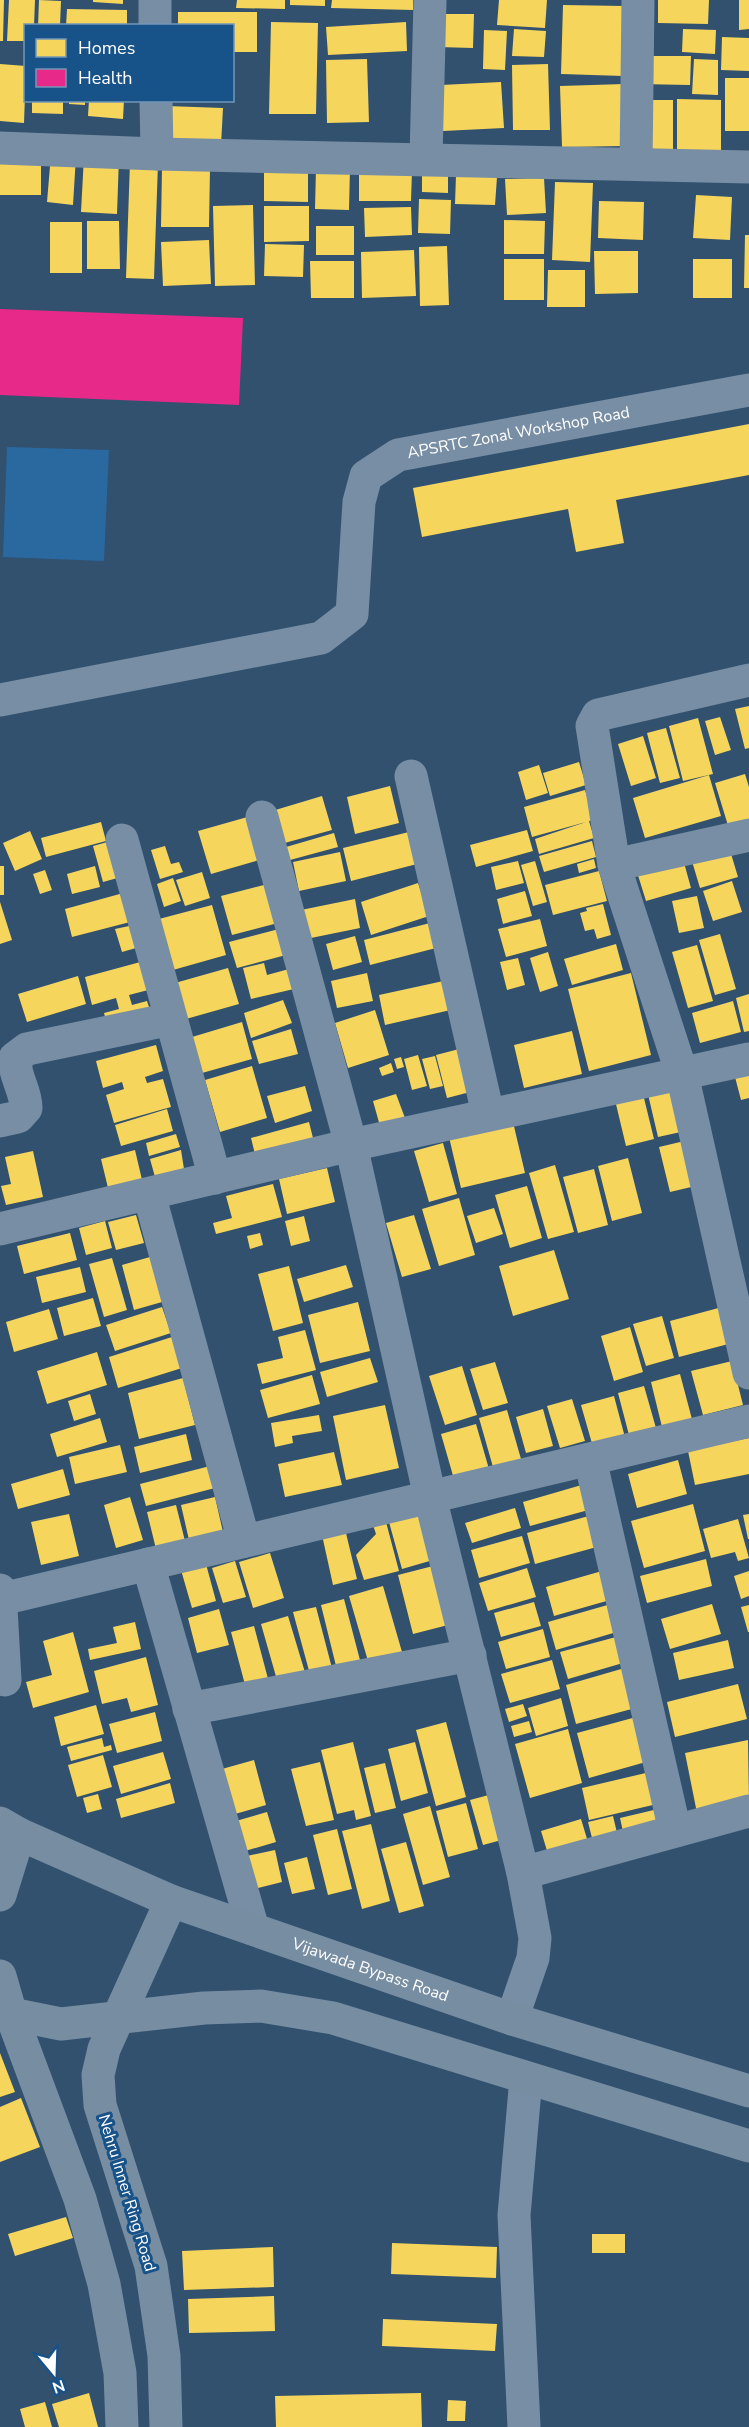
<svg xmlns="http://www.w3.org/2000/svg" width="749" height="2427" font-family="'Nunito Sans',sans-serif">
  <rect width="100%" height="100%" fill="#31516f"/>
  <!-- green -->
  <path fill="#2a68a0" d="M7 447 109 450 104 561 3 557Z"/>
  <!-- homes -->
  <path fill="#f6d55c" d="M0 0H4L3 41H0Z
    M9 0H35L34 26H26V41H7Z
    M39 0 61 1 60 26H38Z
    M93 0H123V4L93 2Z
    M237 0H285V9L236 8Z
    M290 0H325V6L290 5Z
    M332 0H413V10L331 8Z
    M499 0H547L545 28 497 25Z
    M658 0H709L708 24 658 23Z
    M739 0H749V29L739 30Z
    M563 5 625 6 623 76 561 74Z
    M67 9 127 10V26H66Z
    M178 12H257V52H232V26H178Z
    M439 14H474L473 48 438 47Z
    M271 22 318 23 316 114H269Z
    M406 22 407 51 328 55 326 27Z
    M514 29 546 31 544 57 512 56Z
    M683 29 716 30 715 54 682 52Z
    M484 30 507 31 505 70 483 69Z
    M722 37 749 38V71L721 70Z
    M639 56H691L690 85 638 84Z
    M367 59 369 122 327 123 326 60Z
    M694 59 718 60V95L692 94Z
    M0 64 26 66 24 123 0 121Z
    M548 64 550 130H513L512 65Z
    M725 78H749V131H725Z
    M501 82 504 128 443 131 441 85Z
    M624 84 625 146 562 147 560 86Z
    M677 99 721 100V152L677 151Z
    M32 100H63V114L32 113Z
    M69 100H85V105L69 104Z
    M89 100H124L123 119 88 116Z
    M642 100H673V153L641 152Z
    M167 106 223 108 221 145 166 143Z
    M51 154 76 156 73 205 47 202Z
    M0 156H41V195H0Z
    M84 156 119 157 117 214 81 212Z
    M130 162 158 163 154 279 126 278Z
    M162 167 210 168 209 227H161Z
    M316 168H350L349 210 315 209Z
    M359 171H412L411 201H359Z
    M264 172H308V202L264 201Z
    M422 173H448V193L422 192Z
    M456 175 497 177 495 205 455 204Z
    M544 178 546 213 507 215 505 179Z
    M555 182 593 183 590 262 552 260Z
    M696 195 732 197 730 240 693 238Z
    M419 199 451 200 450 234 418 233Z
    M599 201 644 202 643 240 598 238Z
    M253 205 255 285 215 286 213 206Z
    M264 206H309V241L264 242Z
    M411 207 412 235 365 237 364 208Z
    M504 220 545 221 544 254H504Z
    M87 221H119L120 269H87Z
    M50 222H82V273H50Z
    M316 226H354V255H316Z
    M745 235H749V288H744Z
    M209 240 211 284 163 286 161 242Z
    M265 244 304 245 303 277 264 276Z
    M447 246 449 305 420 306 419 247Z
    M414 250 416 296 362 298 361 252Z
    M594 251H638V293L595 294Z
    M504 259H544V300H504Z
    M693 259H732V298H693Z
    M310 261H354V298H311Z
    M548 270H585V307H547Z
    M749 424V475L616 500 624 543 576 552 568 509 422 537 413 488Z
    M749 706V748L745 749 735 709Z
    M720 717 731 750 715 755 705 721Z
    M698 718 713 774 683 781 669 726Z
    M666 728 680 778 660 783 647 733Z
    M643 736 656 778 631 786 618 744Z
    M579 762 586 785 550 796 543 773Z
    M539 765 548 793 526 800 518 772Z
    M745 774 749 787V826L730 832 715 783Z
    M709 775 721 816 645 838 633 798Z
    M390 786 399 823 355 834 347 797Z
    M585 790 594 820 589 821 594 838 539 854 535 839 586 822 532 837 524 807Z
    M322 796 332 830 281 844 272 811Z
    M251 816 263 859 211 874 198 831Z
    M101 822 106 841 46 857 41 838Z
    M527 830 533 851 476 867 470 845Z
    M30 831 42 859 15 871 3 843Z
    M409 832 417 864 351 881 343 848Z
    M334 833 338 847 290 860 286 847Z
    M111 841 121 877 103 882 93 846Z
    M592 841 596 857 544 872 539 856Z
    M165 846 171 864 179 862 183 872 160 879 151 850Z
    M729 847 738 877 700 888 691 858Z
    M340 852 346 881 299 891 293 862Z
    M594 859 596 868 579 873 577 864Z
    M683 859 691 888 646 901 637 872Z
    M518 861 524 883 496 890 491 867Z
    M535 861 547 902 533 906 521 865Z
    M0 866H4V895H0Z
    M95 866 100 887 72 894 67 874Z
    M45 870 52 890 40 894 33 874Z
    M599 871 607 901 553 915 545 885Z
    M202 872 210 898 185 906 176 880Z
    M173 878 181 901 164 907 157 884Z
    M732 881 742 912 713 921 703 891Z
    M418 883 429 916 371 935 361 902Z
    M268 884 278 923 232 935 221 896Z
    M525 891 532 916 503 924 497 899Z
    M127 892 134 921 72 937 65 909Z
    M697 896 704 928 679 933 672 901Z
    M355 899 360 928 306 939 301 910Z
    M0 902 12 940 0 944Z
    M603 904 611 935 597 939 594 929 585 931 580 913 587 911 586 908Z
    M212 905 226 955 173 970 159 919Z
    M540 919 547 946 506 957 498 929Z
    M430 923 436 948 370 965 364 940Z
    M129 926 136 948 122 952 115 929Z
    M279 929 286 955 237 968 229 942Z
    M720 934 736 989 715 995 699 940Z
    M355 936 362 962 333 970 326 944Z
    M616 944 623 970 572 985 564 959Z
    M697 945 713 1001 688 1008 672 952Z
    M548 952 558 986 540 992 530 958Z
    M518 958 525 985 507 990 500 962Z
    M144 961 152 989 129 995 132 1005 147 1001 151 1013 107 1024 104 1013 119 1009 116 998 92 1005 85 977Z
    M264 963 267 975 289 969 294 989 251 999 243 968Z
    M228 968 239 1004 186 1019 175 983Z
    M367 973 373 1001 337 1008 331 981Z
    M631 973 651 1055 589 1071 568 989Z
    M78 976 86 1004 27 1022 18 994Z
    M448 980 455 1009 385 1025 379 995Z
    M749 994V1031L744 1032 736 998Z
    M283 1000 292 1023 251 1038 244 1013Z
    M733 1001 741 1032 700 1043 692 1013Z
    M375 1010 389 1055 348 1068 335 1023Z
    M242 1022 252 1059 202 1073 192 1037Z
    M291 1029 298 1054 259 1064 252 1041Z
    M572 1031 582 1074 524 1088 514 1045Z
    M156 1045 163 1071 145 1077 147 1083 163 1079 171 1107 114 1123 106 1095 124 1089 122 1082 103 1088 96 1061Z
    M463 1048 474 1091 447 1098 436 1055Z
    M418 1055 427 1086 412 1090 404 1059Z
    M435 1056 443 1086 430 1089 422 1059Z
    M401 1057 404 1067 397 1069 394 1059Z
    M391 1063 394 1072 382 1076 379 1068Z
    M252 1066 267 1118 220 1132 205 1080Z
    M749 1074V1098L741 1100 735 1077Z
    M678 1083 690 1130 658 1137 647 1090Z
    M305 1086 312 1111 275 1123 267 1096Z
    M396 1094 405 1118 380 1126 373 1101Z
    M643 1094 654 1139 626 1146 615 1100Z
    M167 1109 173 1131 121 1146 115 1125Z
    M309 1122 314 1142 256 1158 251 1138Z
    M513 1122 525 1173 461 1188 449 1137Z
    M176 1134 180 1147 149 1156 146 1143Z
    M693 1139 704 1184 670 1192 659 1147Z
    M443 1143 457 1194 429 1202 414 1151Z
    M135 1150 143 1184 109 1192 101 1159Z
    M181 1150 184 1169 155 1177 150 1159Z
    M33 1151 43 1197 6 1205 1 1186 11 1184 5 1157Z
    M628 1158 642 1213 612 1221 598 1166Z
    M555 1165 574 1232 548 1239 529 1173Z
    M327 1168 335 1202 287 1214 279 1179Z
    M594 1169 608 1225 578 1233 563 1177Z
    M273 1184 282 1217 216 1234 213 1223 232 1218 226 1196Z
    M527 1186 542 1238 510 1248 495 1195Z
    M459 1198 475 1255 439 1266 422 1209Z
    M494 1208 503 1234 476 1243 467 1216Z
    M136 1215 144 1243 116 1250 108 1222Z
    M414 1215 431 1269 402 1277 386 1223Z
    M304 1216 310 1241 291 1246 285 1221Z
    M105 1221 112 1248 86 1255 79 1228Z
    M70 1233 77 1260 24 1274 17 1246Z
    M260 1233 263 1245 250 1249 247 1236Z
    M554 1250 569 1299 513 1316 499 1266Z
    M150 1257 162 1302 134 1310 122 1265Z
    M112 1258 127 1310 104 1317 89 1264Z
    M346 1265 353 1287 304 1302 297 1279Z
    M289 1266 303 1323 273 1331 258 1274Z
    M80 1267 86 1292 42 1303 36 1277Z
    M93 1298 101 1326 64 1336 57 1308Z
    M358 1302 370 1351 320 1363 308 1315Z
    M726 1306 736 1342 679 1357 670 1321Z
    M162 1307 171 1333 115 1351 106 1325Z
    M49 1309 58 1339 14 1352 6 1322Z
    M662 1316 674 1358 646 1366 633 1324Z
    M630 1327 643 1372 614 1381 601 1336Z
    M305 1330 316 1370 262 1384 257 1364 283 1358 278 1337Z
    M172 1337 182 1368 118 1388 109 1357Z
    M97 1352 107 1385 47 1404 37 1371Z
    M370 1358 378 1382 327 1397 320 1372Z
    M732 1361 743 1405 703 1415 691 1371Z
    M495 1362 508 1403 483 1410 470 1369Z
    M462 1366 477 1415 445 1425 429 1376Z
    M680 1374 693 1423 663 1431 651 1382Z
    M312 1375 320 1404 268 1418 260 1390Z
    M183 1378 195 1425 139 1439 128 1393Z
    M644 1386 656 1428 629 1435 618 1393Z
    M90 1394 96 1414 74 1421 68 1401Z
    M614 1396 627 1445 595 1454 581 1405Z
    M572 1399 585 1441 560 1448 547 1406Z
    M385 1405 399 1468 346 1480 333 1416Z
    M543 1409 553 1446 526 1453 516 1417Z
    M507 1410 521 1459 493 1467 479 1418Z
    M319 1415 322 1431 292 1436 293 1443 275 1447 271 1423Z
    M100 1418 107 1442 57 1457 50 1434Z
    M476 1424 491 1476 456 1486 441 1434Z
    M186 1434 192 1460 140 1473 134 1447Z
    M749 1438V1474L695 1485 688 1451Z
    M120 1445 127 1472 75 1484 69 1457Z
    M334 1452 342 1485 285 1497 278 1464Z
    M678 1460 687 1494 637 1508 628 1474Z
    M210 1466 215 1488 146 1506 140 1484Z
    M63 1469 70 1495 18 1509 11 1484Z
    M585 1484 592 1509 530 1526 523 1502Z
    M130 1497 143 1540 116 1548 104 1505Z
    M215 1497 223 1532 189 1540 181 1505Z
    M693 1504 705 1551 644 1568 631 1521Z
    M176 1505 185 1541 156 1549 147 1512Z
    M515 1508 521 1528 472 1543 465 1523Z
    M69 1514 79 1556 41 1565 31 1522Z
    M420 1514 433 1560 402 1569 389 1522Z
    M596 1514 604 1545 535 1564 527 1533Z
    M749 1514V1539H748L743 1515Z
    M738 1519 749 1558 738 1561 735 1552 711 1558 703 1529Z
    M386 1522 399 1571 364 1580 356 1555 376 1534 373 1525Z
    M345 1529 357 1579 333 1585 322 1535Z
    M522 1536 530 1563 479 1578 471 1550Z
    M270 1553 284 1598 253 1608 239 1562Z
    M706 1559 712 1586 647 1603 640 1576Z
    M235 1561 246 1597 223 1603 212 1568Z
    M206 1564 216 1601 192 1608 181 1570Z
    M433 1566 448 1625 413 1634 398 1575Z
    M527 1568 536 1597 488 1611 479 1583Z
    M602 1571 610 1600 554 1616 546 1587Z
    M749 1571V1596L741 1599 734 1576Z
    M383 1586 402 1652 368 1661 349 1596Z
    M344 1599 361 1664 337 1670 321 1605Z
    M534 1602 541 1626 501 1637 494 1613Z
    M611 1604 620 1631 556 1650 548 1622Z
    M712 1604 721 1634 670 1649 661 1619Z
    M749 1605V1632H748L741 1607Z
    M316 1607 333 1672 311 1678 293 1612Z
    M219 1609 229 1645 197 1653 188 1618Z
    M288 1616 307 1679 279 1687 261 1624Z
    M135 1622 141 1649 90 1660 88 1649 117 1643 113 1627Z
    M254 1626 271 1690 248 1696 231 1632Z
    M543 1629 550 1657 506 1669 498 1642Z
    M73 1632 89 1692 33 1708 26 1682 52 1675 43 1641Z
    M616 1637 623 1663 568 1679 560 1652Z
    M728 1640 734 1668 679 1680 673 1653Z
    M146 1657 158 1705 131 1712 127 1698 102 1704 94 1671Z
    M552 1660 560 1689 510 1703 501 1674Z
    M628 1667 639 1707 576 1724 566 1685Z
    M738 1684 747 1719 675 1737 667 1702Z
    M561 1698 568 1726 536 1736 528 1708Z
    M523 1704 527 1716 509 1722 505 1709Z
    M96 1705 104 1734 61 1746 54 1717Z
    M155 1712 162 1741 117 1753 109 1724Z
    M640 1716 653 1760 589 1778 577 1733Z
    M529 1721 532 1732 514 1737 511 1726Z
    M446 1722 466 1797 436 1806 416 1730Z
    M568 1729 582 1783 530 1798 515 1744Z
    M102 1738 104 1747 111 1745 112 1750 71 1761 67 1747Z
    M748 1740 749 1802 697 1813 685 1753Z
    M353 1742 371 1816 356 1820 354 1810 337 1814 321 1750Z
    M415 1742 428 1793 401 1801 388 1749Z
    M163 1752 171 1779 121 1794 113 1766Z
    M103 1755 112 1787 77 1797 68 1765Z
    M254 1760 266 1805 235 1814 222 1769Z
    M320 1762 334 1820 306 1826 291 1769Z
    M385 1763 396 1808 375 1813 364 1768Z
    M650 1772 657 1804 589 1820 582 1788Z
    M170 1783 175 1803 121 1818 116 1799Z
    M500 1792 513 1837 483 1845 470 1800Z
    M98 1794 102 1809 87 1813 83 1798Z
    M466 1803 478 1849 448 1857 436 1811Z
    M430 1806 450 1877 423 1885 403 1814Z
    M658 1809 662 1827 624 1836 620 1818Z
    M267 1812 276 1842 245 1851 236 1821Z
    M613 1816 618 1837 593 1842 588 1822Z
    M581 1819 588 1842 548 1854 541 1831Z
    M371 1824 390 1901 362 1909 342 1831Z
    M337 1829 352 1889 328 1895 313 1835Z
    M406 1842 424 1906 399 1913 381 1849Z
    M275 1850 282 1882 250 1890 242 1857Z
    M307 1857 315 1889 292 1894 284 1863Z
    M0 2053 15 2092 0 2097Z
    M21 2098 40 2147 0 2162V2107Z
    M66 2217 73 2238 15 2256 8 2234Z
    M592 2234H625V2253H592Z
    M392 2243 497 2247 496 2278 391 2274Z
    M273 2247 274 2287 184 2290 182 2251Z
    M274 2296 275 2331 189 2333 188 2299Z
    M383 2319 497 2324 495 2351 382 2346Z
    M89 2393 98 2427H59L52 2404Z
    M421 2393 422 2427H276L275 2396Z
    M448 2400 466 2401 465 2421H447Z
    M45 2402 52 2427H25L20 2409Z"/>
  <!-- health -->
  <path fill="#e7298a" d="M0 309 243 318 239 405 0 395Z"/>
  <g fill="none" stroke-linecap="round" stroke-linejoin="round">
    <!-- minor -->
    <g stroke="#788ea4" stroke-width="33">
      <path d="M155 0V26"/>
      <path d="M156 100 157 154"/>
      <path d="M0 148 157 154 749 167"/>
      <path d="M426 158 430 0"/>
      <path d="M636 164 638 0"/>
      <path d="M749 680 598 715 592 726 614 865 682 1074 749 1373"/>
      <path id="s1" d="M0 700 321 638 352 614 359 502 366 476 398 455 749 390"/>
      <path d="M411 776 488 1114"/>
      <path d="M262 817 351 1145 430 1497 523 1873"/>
      <path d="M122 840 215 1178"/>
      <path d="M614 865 749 835"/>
      <path d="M0 1121 18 1117 26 1108C26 1090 14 1077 15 1058L27 1049 171 1019"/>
      <path d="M149 1194 244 1541"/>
      <path d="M0 1229 351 1145 749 1059"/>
      <path d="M590 1459 675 1831"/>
      <path d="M148 1564 253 1929"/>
      <path d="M0 1590 5 1680"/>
      <path d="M2 1599 749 1421"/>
      <path d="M189 1709 470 1655"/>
      <path d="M512 2019 533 1958 535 1938 523 1873 749 1811"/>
      <path d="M524 2427 514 2215 526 2078"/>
    </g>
    <!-- major -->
    <g stroke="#778da2" stroke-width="33">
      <path id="s2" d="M0 1823 19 1834 171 1901 512 2019 749 2091"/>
      <path d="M0 1895 19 1834"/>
      <path d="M0 1976 11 2014 80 2199 104 2284 120 2373 122 2427"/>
      <path d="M11 2014 61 2024 204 2008 261 2006 333 2018 749 2146"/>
      <path d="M166 2427 164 2356 151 2266 100 2105 98 2075 104 2049 171 1901"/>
    </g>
  </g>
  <g text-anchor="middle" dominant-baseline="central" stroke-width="6" stroke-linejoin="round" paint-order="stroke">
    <!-- street labels -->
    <g font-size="16" fill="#fff" stroke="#175289">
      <text stroke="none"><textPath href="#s1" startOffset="666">APSRTC Zonal Workshop Road</textPath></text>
      <text stroke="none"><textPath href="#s2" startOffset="399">Vijawada Bypass Road</textPath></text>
      <text transform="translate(127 2193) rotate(73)">Nehru Inner Ring Road</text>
    </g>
  </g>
  <!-- legend -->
  <rect x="24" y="24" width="210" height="78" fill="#175289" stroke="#7497b8" stroke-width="1.5"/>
  <rect x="36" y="39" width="30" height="18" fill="#f6d55c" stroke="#7497b8" stroke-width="1.5"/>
  <text x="78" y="54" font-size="18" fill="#ffffff">Homes</text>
  <rect x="36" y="69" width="30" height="18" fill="#e7298a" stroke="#7497b8" stroke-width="1.5"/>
  <text x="78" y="84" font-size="18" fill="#ffffff">Health</text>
  <!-- north arrow -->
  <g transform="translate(54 2373) rotate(161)" stroke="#175289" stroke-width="4.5" paint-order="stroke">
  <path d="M0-4.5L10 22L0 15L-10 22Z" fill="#ffffff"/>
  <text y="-9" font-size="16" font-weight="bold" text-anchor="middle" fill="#ffffff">N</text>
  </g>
</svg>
